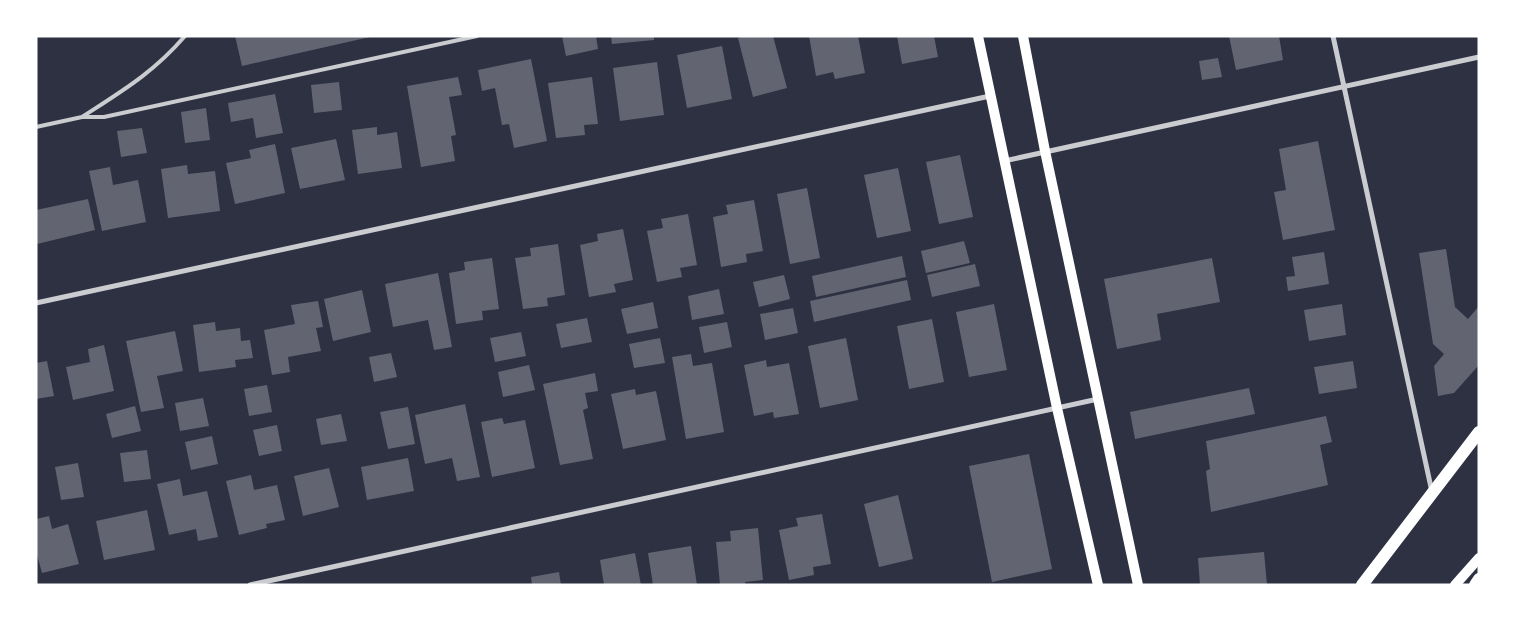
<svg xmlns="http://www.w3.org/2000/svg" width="1515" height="621" font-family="Raleway,sans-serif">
  <rect width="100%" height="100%" fill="#2d3142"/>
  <!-- building -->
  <path fill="#626471" d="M235 36H370V37L242 66Z
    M562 36H596L598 49 566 56Z
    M611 36H654V40L612 44Z
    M744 36H773L787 88 753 97 738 38Z
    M809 36H858L865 73 835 79 833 72 816 76Z
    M897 36H934L938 57 902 64Z
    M1229 36H1279L1283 60 1236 70Z
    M722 46 732 99 687 108 677 55Z
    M1218 58 1222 77 1202 80 1199 61Z
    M531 59 547 141 514 148 509 124 502 125 495 88 482 91 478 70Z
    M657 62 664 115 620 121 613 68Z
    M458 77 462 95 449 97 456 135 451 136 455 161 421 167 407 86Z
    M592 77 598 124 584 125 585 135 556 138 548 83Z
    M339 82 342 110 314 113 311 85Z
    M275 94 283 133 256 138 253 118 231 122 228 103Z
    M206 108 210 140 185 143 181 112Z
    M377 127V135L397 132 402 168 358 174 352 130Z
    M142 128 147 153 121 157 117 131Z
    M336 139 345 180 300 189 291 148Z
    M1318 141 1335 230 1283 240 1274 192 1286 190 1279 149Z
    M275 144 285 193 235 204 226 163 251 158 249 150Z
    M960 155 973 217 939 224 926 162Z
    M187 165 188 174 215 171 220 211 168 218 161 169Z
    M110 167 113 185 138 180 146 222 102 231 89 171Z
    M898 168 911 231 877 238 864 175Z
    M807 188 820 258 790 264 777 194Z
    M88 199 95 230 37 244 36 210Z
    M754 200 763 251 746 254 747 262 721 267 713 217 728 214 726 205Z
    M688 214 697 265 680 268 682 277 657 282 647 231 663 228 661 219Z
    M623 229 633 280 614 284 616 292 589 297 580 245 598 241 597 234Z
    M964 241 970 263 926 273 921 251Z
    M558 244 565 295 547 298 548 306 523 309 515 258 531 256 530 248Z
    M1446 249 1455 307 1468 319 1479 306V365L1454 393 1438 396 1434 366 1444 354 1433 344 1419 253Z
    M1324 252 1329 284 1288 291 1286 277 1295 276 1292 257Z
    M902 256 906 277 816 297 812 276Z
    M492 258 499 309 482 311 483 320 456 324 449 273 465 270 464 262Z
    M1212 258 1220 302 1157 314 1161 340 1117 349 1104 279Z
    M975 264 980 286 932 297 927 275Z
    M438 273 452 347 434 350 428 320 393 327 385 284Z
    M784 275 790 299 759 307 753 282Z
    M907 280 911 300 814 322 810 301Z
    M719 289 724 314 692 320 688 296Z
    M362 290 371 332 333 341 324 299Z
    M318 301 323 327 316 328 321 351 288 357 290 372 272 375 264 330 295 324 291 305Z
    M653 302 658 328 627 334 621 309Z
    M994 304 1007 370 969 377 956 312Z
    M1342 304 1346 335 1309 341 1304 310Z
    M793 308 798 333 765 340 760 314Z
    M587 318 592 342 561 348 556 324Z
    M932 319 944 382 909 389 897 326Z
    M215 322 216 331 240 328 241 341 250 340 253 358 235 360 236 367 199 372 193 325Z
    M727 322 732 347 704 353 699 327Z
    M175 331 183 371 157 376 164 408 141 412 126 341Z
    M521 332 526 356 495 362 490 338Z
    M660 338 665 363 634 368 629 344Z
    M846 338 858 400 820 408 808 346Z
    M104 345 114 391 73 400 66 367 90 362 88 349Z
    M391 353 397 377 374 382 369 357Z
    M691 354 693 366 712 363 724 432 686 439 672 357Z
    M766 360 767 367 789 363 799 414 774 418 773 412 754 416 744 365Z
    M47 361 54 396 36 399V363Z
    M1353 361 1357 388 1319 394 1314 367Z
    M529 365 535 390 503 397 498 372Z
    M595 373 598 391 585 393 588 408 583 410 593 459 560 465 543 384Z
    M267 385 272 412 249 416 244 389Z
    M1249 388 1255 414 1135 439 1130 412Z
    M635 389 636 395 656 391 666 440 623 449 611 394Z
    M203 398 209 426 180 431 175 403Z
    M465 404 480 477 457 481 452 458 425 464 415 415Z
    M135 406 141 431 112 438 106 414Z
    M408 407 415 444 388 449 380 412Z
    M341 414 347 441 321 445 316 419Z
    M1326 416 1332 442 1320 445 1328 485 1211 512 1206 471 1210 469 1206 441Z
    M502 418 504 424 525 420 535 468 492 477 481 422Z
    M277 425 282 451 259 456 253 430Z
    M212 436 218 464 191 470 185 442Z
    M147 450 151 479 124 482 120 453Z
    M1029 454 1052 569 992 582 969 466Z
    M408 458 414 491 367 500 361 467Z
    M78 463 84 497 61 500 55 467Z
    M329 468 339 507 303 516 294 476Z
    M251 475 254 490 277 485 285 520 266 524 267 528 239 535 226 481Z
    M180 479 183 496 207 491 218 537 198 541 196 529 169 535 157 484Z
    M898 495 913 559 879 567 864 504Z
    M147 510 155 550 104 560 96 521Z
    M822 514 831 564 813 567 814 575 789 580 779 530 798 526 796 518Z
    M49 516 52 529 68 524 79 564 42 573 36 551V519Z
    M758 528 763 580 745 582 746 585H720L716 542 731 541 730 531Z
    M691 546 697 585H653L648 553Z
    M1264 552 1267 585H1200L1198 558Z
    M635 553 641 585H604L600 560Z
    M559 572 561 585H532L531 577Z"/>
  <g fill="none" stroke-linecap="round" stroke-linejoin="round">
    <!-- service -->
    <path stroke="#caccd0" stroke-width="4" d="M82 117C122 91 153 73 185 36
      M36 127 82 117H104L477 36"/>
    <!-- minor -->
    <path stroke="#caccd0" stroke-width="5" d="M1333 36 1432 492
      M1004 161 1479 57
      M36 303 990 96
      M250 585 1098 399"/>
    <!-- secondary -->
    <path stroke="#fff" stroke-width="10" d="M978 36 1057 408 1098 585
      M1023 36 1045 151 1138 585
      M1455 585 1479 558"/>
    <!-- primary -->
    <path stroke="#fff" stroke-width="12" d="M1362 585 1479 432
      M1475 585 1479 579"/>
  </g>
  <!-- border -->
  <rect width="1515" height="621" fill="none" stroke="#ffffff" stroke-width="75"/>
</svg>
